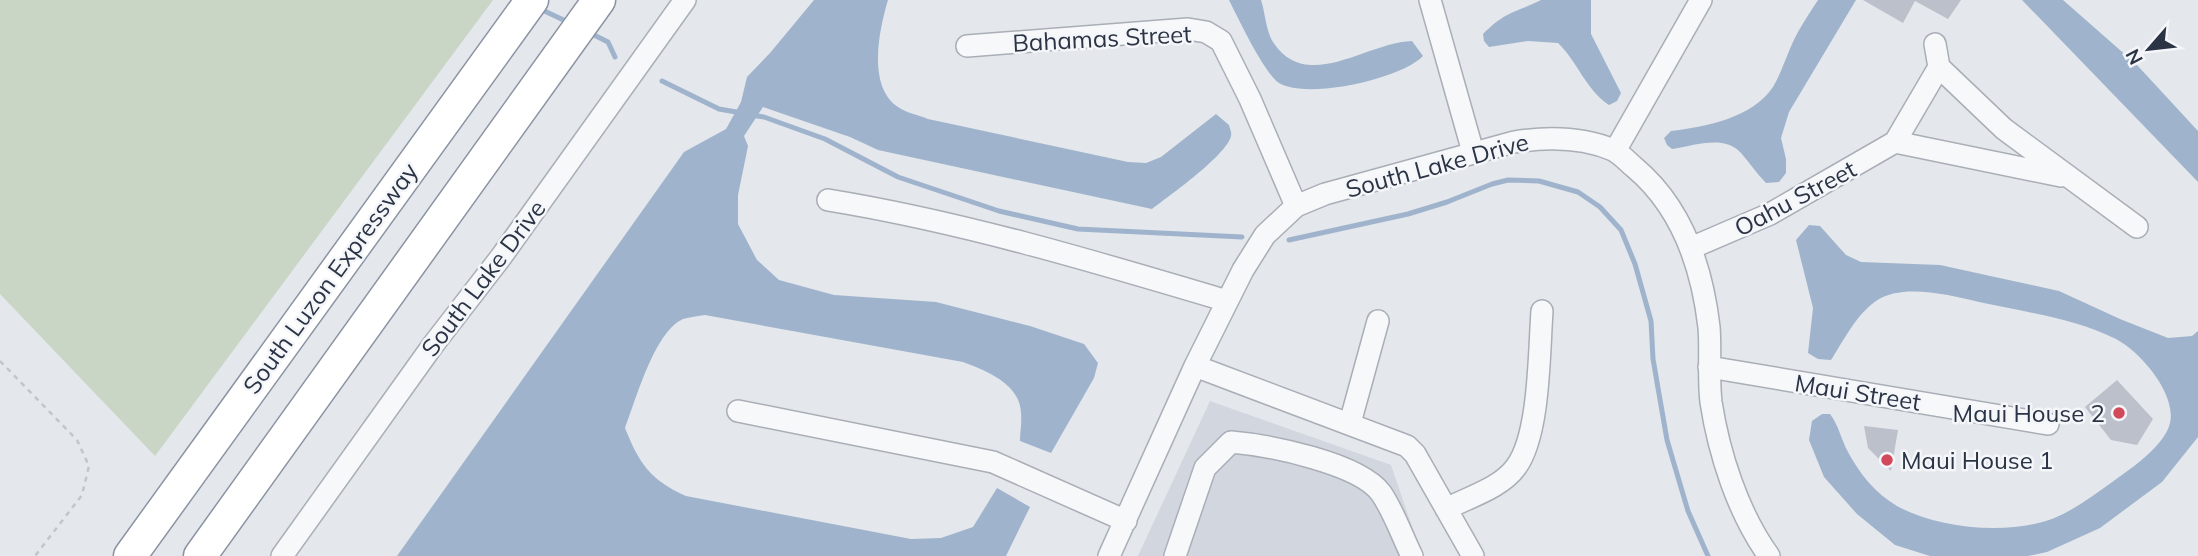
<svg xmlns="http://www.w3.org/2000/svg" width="2198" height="556" font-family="Mulish,sans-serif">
  <rect width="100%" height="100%" fill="#e4e7ec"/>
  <!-- built -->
  <path fill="#d2d6de" d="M1210 401 1391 465 1422 556H1138Z"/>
  <!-- green -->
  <path fill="#c9d6c5" d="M0 0H493L155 456 0 294Z"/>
  <!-- water -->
  <path fill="#9fb4cc" d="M814 0H888C879 30 867 86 898 107 906 113 919 115 928 119L1128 162 1146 163 1161 157 1216 114 1229 125C1230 129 1232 133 1231 136 1227 155 1169 196 1152 209L878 150 850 137 763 107 744 136 748 146 738 195V224L757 260 779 280 834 295 936 302 1030 326 1084 344 1098 363 1094 378 1051 453 1020 441C1020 432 1022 422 1021 413 1020 384 987 371 963 362L705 315C698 316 690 317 683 319 654 332 636 400 625 428 639 463 650 480 686 496L911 539 941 538 973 527 997 488 1030 507 1006 556H397L684 152 726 129 741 102 747 77 770 53Z
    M1229 0H1261C1265 12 1266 31 1273 42 1307 94 1367 42 1412 41L1423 56C1401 79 1307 100 1279 83 1264 73 1238 18 1229 0Z
    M1541 0H1591V34L1621 93 1617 101 1609 105C1586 90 1577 61 1558 43L1528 41 1489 47 1484 41 1483 34C1506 11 1515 13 1541 0Z
    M1818 0H1856L1789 112 1781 138 1786 159V173L1779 182 1766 183C1757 174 1750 163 1741 153 1724 134 1694 146 1672 149L1667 145 1664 138 1671 131C1705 127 1752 118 1773 87 1783 70 1788 50 1798 32 1804 21 1811 11 1818 0Z
    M2022 0H2063L2137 65 2198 131V182Z
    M1809 225 1820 226 1846 255 1861 262 1940 265 2059 291 2120 319 2168 338 2192 336 2198 331V437L2162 482 2100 528 2047 552 2028 556H1930L1895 545 1857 514 1824 477 1809 440 1812 421 1822 414H1830C1839 426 1841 439 1848 452 1859 473 1876 494 1897 506 1938 529 2008 535 2052 519 2075 510 2095 494 2115 480 2133 467 2158 450 2168 429 2182 399 2141 352 2116 339 2074 318 2024 312 1979 302 1949 295 1902 283 1876 301 1856 315 1844 340 1831 360L1818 359 1808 353 1813 308 1796 240Z"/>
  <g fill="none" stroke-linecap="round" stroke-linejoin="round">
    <!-- stream -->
    <path stroke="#9fb4cc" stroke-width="5" d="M538 8 570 23
      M588 32 608 42 615 57
      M662 81 719 109 742 113
      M751 115 764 117 825 139 898 177 999 211 1078 229 1242 237
      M1289 240 1408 214 1447 202 1492 184 1508 180 1539 181 1578 192 1600 207 1621 230 1635 264 1651 321 1653 359 1667 440 1688 511 1708 556"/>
  </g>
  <!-- building -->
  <path fill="#bbc0ca" d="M1863 0H1961L1948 19 1915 1 1903 23Z
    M2117 380 2153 419 2137 445 2111 440 2085 407Z
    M1864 426 1898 430 1891 471 1868 448Z"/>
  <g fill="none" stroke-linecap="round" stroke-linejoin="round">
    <!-- minor casing -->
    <g stroke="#a9aeb7" stroke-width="24">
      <path id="minor" d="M1430 0 1473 152
        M1935 44 1939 67 2004 129 2137 227
        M967 46 1188 29 1206 32 1221 41 1250 99 1296 206
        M1895 142 2061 176
        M1615 151 1701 0
        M828 200C963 222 1096 262 1227 301
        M1691 248 1770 214 1895 142 1939 67
        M1195 366 1407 446 1415 454 1473 556
        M1709 367 2048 424
        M738 411 993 462 1126 521
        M1350 423 1378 321
        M1446 509C1469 497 1501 488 1516 467 1540 435 1539 351 1542 311
        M282 556 433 345 501 257 685 0
        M1109 556 1195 366 1243 270 1265 235 1296 206 1325 194 1514 142C1546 137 1582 137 1613 150 1621 154 1628 162 1634 167 1682 207 1702 267 1709 327 1711 352 1708 377 1711 402 1719 454 1738 513 1769 556
        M1175 556 1205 468 1231 442C1268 445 1359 463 1381 493 1394 512 1402 536 1412 556"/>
    </g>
    <!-- highway casing -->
    <g stroke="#8b94a3" stroke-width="35">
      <path id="highway" d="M130 556 532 0
        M200 556 599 0"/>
    </g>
    <!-- path -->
    <path stroke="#c2c5cb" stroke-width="2.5" stroke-dasharray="5 5" stroke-linecap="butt" d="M0 361 77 440 89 466 82 495 35 556"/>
    <!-- minor -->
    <use href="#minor" stroke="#f7f8fa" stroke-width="21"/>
    <!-- highway -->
    <use href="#highway" stroke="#fff" stroke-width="32"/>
  </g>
  <!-- markers -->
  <g fill="#d1495b" stroke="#f4f6f9" stroke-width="2.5">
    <circle cx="2119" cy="413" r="7"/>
    <circle cx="1887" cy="460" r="7"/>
  </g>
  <g text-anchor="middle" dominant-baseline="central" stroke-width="5" stroke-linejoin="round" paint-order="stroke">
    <!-- street labels -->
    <g font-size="24" fill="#2b3445" stroke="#f4f6f9">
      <text transform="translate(1102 38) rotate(-3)">Bahamas Street</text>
      <text transform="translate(1437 165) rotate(-15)">South Lake Drive</text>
      <text transform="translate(1795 198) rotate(-28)">Oahu Street</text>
      <text transform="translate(330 278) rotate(-54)">South Luzon Expressway</text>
      <text transform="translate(483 278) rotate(-53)">South Lake Drive</text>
      <text transform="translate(1858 392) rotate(9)">Maui Street</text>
    </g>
    <!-- poi labels -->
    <g font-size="24" fill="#2b3445" stroke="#f4f6f9" text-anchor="end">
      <text x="2105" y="413">Maui House 2</text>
      <text x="1901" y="460" text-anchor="start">Maui House 1</text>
    </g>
  </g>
  <!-- north arrow -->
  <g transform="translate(2149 49) rotate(242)" stroke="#f4f6f9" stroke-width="5" paint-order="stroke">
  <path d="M0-5L12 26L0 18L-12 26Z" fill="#2b3445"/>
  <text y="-10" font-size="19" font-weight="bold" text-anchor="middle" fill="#2b3445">N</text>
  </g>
</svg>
